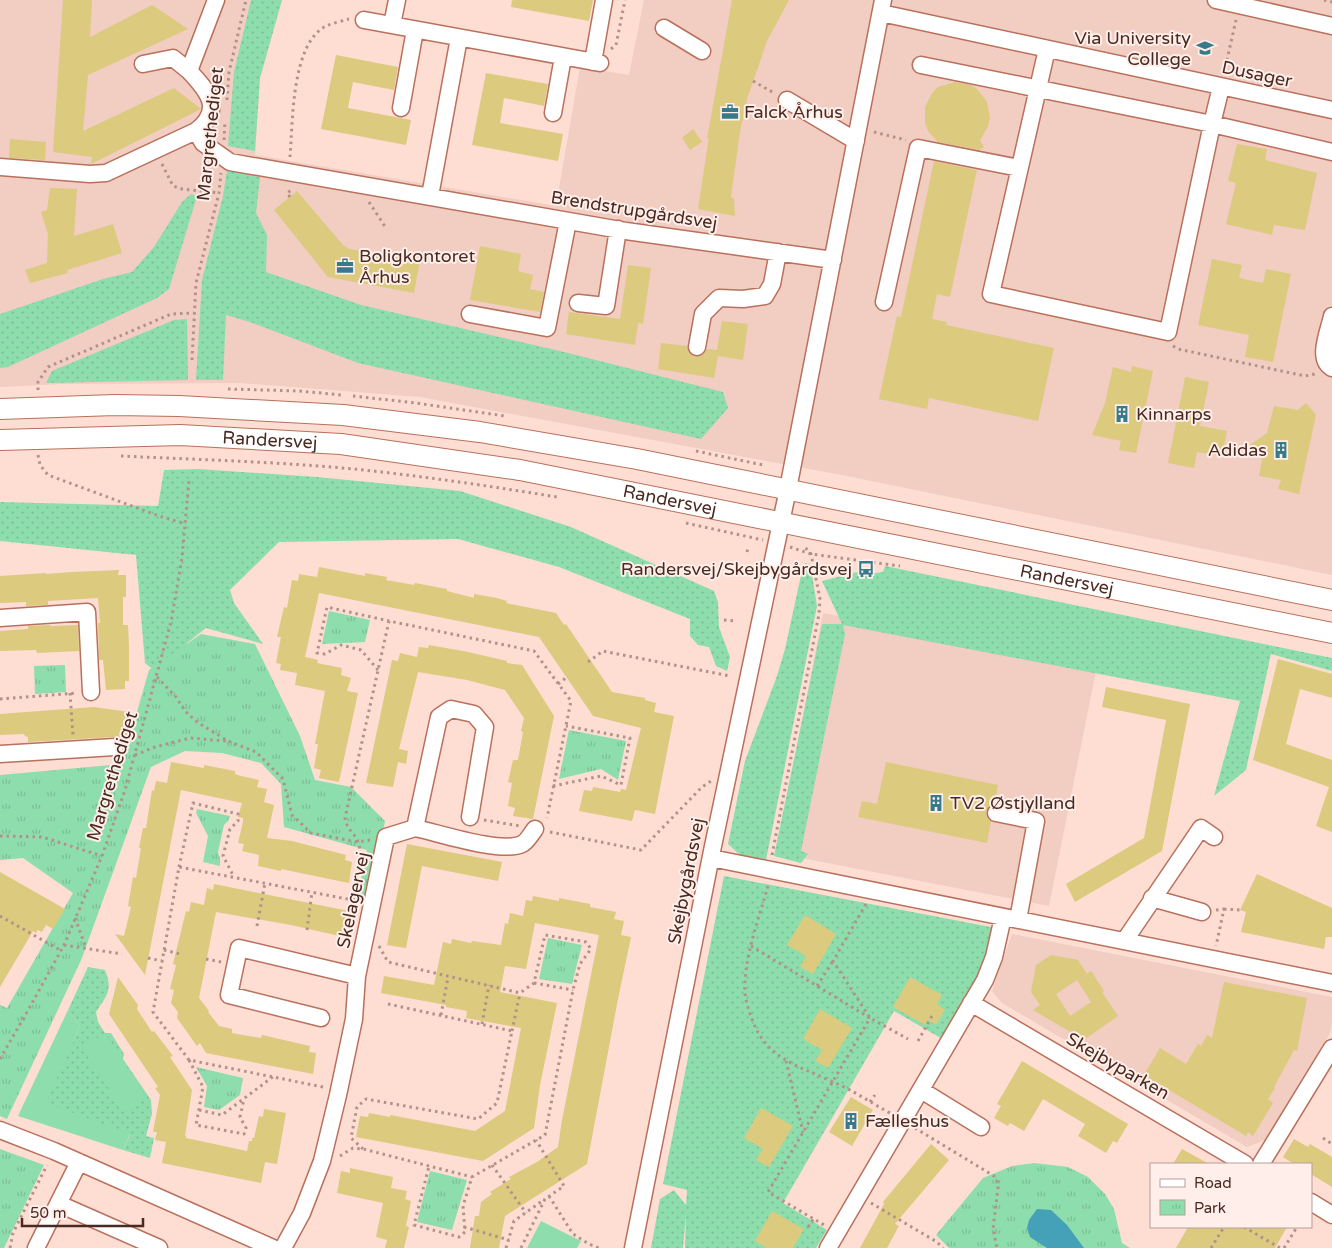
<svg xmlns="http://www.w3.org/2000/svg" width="1332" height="1248" font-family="'Varela Round',sans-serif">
  <defs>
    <pattern id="grass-dots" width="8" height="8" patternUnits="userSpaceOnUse" patternTransform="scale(1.25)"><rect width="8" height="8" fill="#8eddac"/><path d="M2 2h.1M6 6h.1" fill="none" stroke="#7cbe94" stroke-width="1.8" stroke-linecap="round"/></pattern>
    <pattern id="park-tufts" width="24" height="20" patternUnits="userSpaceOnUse" patternTransform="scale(1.25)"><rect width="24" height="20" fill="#8eddac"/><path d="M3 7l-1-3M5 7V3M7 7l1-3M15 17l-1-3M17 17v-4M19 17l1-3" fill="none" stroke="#7cbe94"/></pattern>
  </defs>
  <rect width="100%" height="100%" fill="#feddd3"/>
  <!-- built -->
  <path fill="#f1cdc2" d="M0 0H282L260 78 255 155 556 206 580 67 629 75 644 0H1332V575L842 475 420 397 241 383 61 384 0 387Z
    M823 613 1097 666 1049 906 776 853Z
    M1012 934 1332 997V1023L1330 1033 1265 1140 1247 1147 1002 1003 992 991Z"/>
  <!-- grass -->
  <path fill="url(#grass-dots)" d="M251 0H282L260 78 255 151 228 146 234 72Z
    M227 170 260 177 256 213 267 235 266 272 361 305 568 353 723 392 728 408 701 439 358 363 250 322 226 315 223 380H196L202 280 223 196Z
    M191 194 197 196 169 289 157 298 8 367 0 368V314L103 279 132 272 154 247 182 202Z
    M187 319 188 380 46 383 52 371 174 320Z
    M198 469 317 477 460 491 571 527 714 591 718 602 719 627 730 657 727 671 716 666 709 647 698 645 690 636V619L559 567 458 539 279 542 230 590 234 603 263 644 206 628 187 643 182 663 161 676 145 663 136 555 0 541V502L158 506 164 470Z
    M805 563 809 564 811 568 817 606 766 860 740 855 728 844 745 761 777 676 785 649 803 566Z
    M885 566 1332 658V671L1271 654 1246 770 1214 796 1240 701 843 625 845 634 801 851 808 854 801 863 774 856 822 624H842L822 581 857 572 869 574 883 572Z
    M724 876 996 928 991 954 946 1041 894 1011 783 1203 827 1230 816 1248H685L686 1215 683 1248H651L660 1199 674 1190 686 1205 687 1190 663 1184Z
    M88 967 105 970C113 990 107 995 96 1012L98 1022 105 1033H111L124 1054 123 1059 151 1100 152 1114 146 1136 154 1138 150 1158 123 1150 130 1135 45 1103 80 1026 68 1010Z"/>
  <!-- park -->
  <path fill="url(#park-tufts)" d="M329 611 370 620 365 642 322 644Z
    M201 634 255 644 300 736 315 780 351 787 385 821 368 908 359 890 367 850 284 827 281 784 261 763 222 753 185 751 151 767 82 958 7 1119 0 1116V1005L7 1008 73 893 23 858 0 860V775L122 764 149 670Z
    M65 665 66 692 35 694 34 666Z
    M569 730 626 741 618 780 601 769 559 779Z
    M197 809 230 816 228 821 224 825 218 852 220 859V866L203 862 208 836 196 813Z
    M548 938 582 945 572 984 539 979Z
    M196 1067 243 1078 240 1095 219 1110 204 1107 207 1086Z
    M0 1149 44 1165 4 1248H0Z
    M1034 1163 1068 1167 1088 1177 1105 1194 1114 1209 1122 1243 1130 1248H949L936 1235 983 1178 1012 1166Z
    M430 1171 467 1180 452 1230 417 1222Z"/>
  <!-- garden -->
  <path fill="#8eddac" d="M68 1010 80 1026 46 1103 130 1134 123 1150 18 1116Z
    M105 1033 147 1098 124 1112 82 1048Z
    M541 1221 581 1241 577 1248H527Z"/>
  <!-- water -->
  <path fill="#45a1b8" d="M1037 1209 1051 1210 1067 1225 1084 1248H1047L1030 1237 1027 1228 1029 1220Z"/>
  <!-- building -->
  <path fill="#dcca7f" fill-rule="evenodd" d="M63 0H92L90 37 152 5 188 29 88 75 83 131 174 88 201 109 91 164 92 157 53 152Z
    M512 0H593L589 21 511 7Z
    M732 0H789L767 41 747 99 740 132 733 182 731 197 734 199 735 216 698 209 709 137 707 139Z
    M336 55 398 67 394 90 353 82 348 108 411 120 406 145 321 129Z
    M486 73 548 84 544 106 504 98 500 123 563 134 558 161 472 145Z
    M955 82 971 85 977 89 987 102 990 118 988 126 980 141 984 147 979 150 938 142 928 131 925 123V107L932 93 938 87Z
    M693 129 702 142 690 150 682 138Z
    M10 139 46 142 45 160 9 158Z
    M1237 144 1267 149 1265 160 1317 173 1305 230 1274 225 1272 235 1226 224 1236 183 1228 181Z
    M934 161 977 170 950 297 937 294 932 319 947 322 946 325 1054 348 1038 421 929 398 927 409 879 399 897 316 901 317Z
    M50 188 77 189 74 236 113 224 122 253 67 270 68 273 30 283 25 270 47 263 48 234 41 212 47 210Z
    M297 191 343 245 349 249 420 261 414 293 328 277 274 210Z
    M480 246 521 254 518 271 533 275 530 289 544 292 540 312 470 300Z
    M1212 259 1242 265 1239 278 1263 283 1266 269 1291 274 1273 362 1245 357 1249 335 1198 325Z
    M628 265 651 268 643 324 638 323 635 345 566 334 569 312 620 319Z
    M722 321 748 324 743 360 718 356 714 378 658 369 661 343 687 346 690 354 696 357 704 354 707 349 717 350Z
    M1132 366 1153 371 1136 453 1119 450 1121 441 1092 435 1105 403 1113 367 1131 372Z
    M1185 377 1209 382 1200 426 1227 431 1222 456 1197 452 1194 468 1168 463Z
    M1306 403 1316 415 1299 494 1278 489 1281 480 1259 476 1262 460 1250 445 1267 433 1274 406 1298 410Z
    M319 567 365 576V573L387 577 386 580 414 585 415 583 447 589V591L474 598V594L497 598 507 601 506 603 556 613 564 625 566 624 612 692 645 698V700L656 703 654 712 674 716 655 814 635 810 632 821 579 811 584 790 592 791 593 787 620 792 621 789 626 790 641 728 593 716 539 637 319 593 305 657 318 660 317 663 342 668 341 675 351 678 347 691 358 693 339 782 319 778 321 770 314 768 318 744H315L325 691 295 685 297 673 280 670 281 664 276 663 281 637H277L284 607 287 608 292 580 298 581 299 574 317 577Z
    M119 570 118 575H126V597H123V625H128L129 647V681H125V689L106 690 103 660H99L98 623H100L98 598 48 601V605L26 606V602L0 603V576L46 573V574L72 572Z
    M50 625 51 626 78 625 79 651 37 653 36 650 0 651V631L28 629V626Z
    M429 645 468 652 507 661V663L522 665 554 716 533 819 513 816 515 808 508 806 512 783 508 782 513 760H518L523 732 521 731 524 718 505 690 467 680 418 672 399 749 408 751 406 764 398 762 393 787 366 783 392 660 398 661 400 653 417 657 419 647 428 648Z
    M1278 659 1332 674V698L1300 689 1286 744 1332 760V832L1316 826 1329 787 1253 760Z
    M1106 687 1190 704 1162 851 1075 902 1066 884 1144 838 1166 720 1102 707Z
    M94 707 129 712V740H122L114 737 28 742V737L25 736 24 734 0 735V714Z
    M171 762 204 768V765L235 771V774L241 776 259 780 257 787 267 789 264 802 274 805 267 838 292 841 346 855 345 860 352 862 349 883 281 869V871L258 866 259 855 242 851 244 844 238 843 243 822V818L238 817 242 803 181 790 145 975 115 934 124 936 131 907 128 906 133 877 136 878 141 848H139L143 828H146L152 790 154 791 156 781 167 783Z
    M886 762 998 785 995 803 989 806 986 811 987 817 991 821 987 843 858 817 862 801 877 804Z
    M407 844 502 862 498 881 422 866 406 948 387 945Z
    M0 872 65 909 53 929 46 925 42 932 38 930 36 933 33 931 0 987Z
    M1257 874 1332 908V937H1326L1324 949 1241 932 1246 912 1240 910Z
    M214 884 349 911 344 937 291 925 216 912 199 998 209 1011 208 1012 219 1026 232 1029V1033L261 1038 262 1035 310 1046 309 1052 316 1053 313 1074 206 1053 200 1043 197 1046 177 1018 178 1012 171 1003 174 990 170 989 176 965 173 964 186 911 189 912 191 902 204 905 207 888 213 890Z
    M533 896 559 901V898L590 904V907L616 912 614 919 624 921 621 935 631 937 618 999 587 1164 505 1216 499 1248H470L475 1216H479L481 1202 492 1194 490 1192 511 1179 509 1177 537 1162 558 1147 562 1120 599 935 535 923 526 969 505 966 500 992 557 1003 540 1085 534 1128 483 1161 356 1137 360 1116 368 1117 369 1113 390 1117V1115L475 1131 505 1111 521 1028 466 1018 467 1011 446 1007V1005L381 993 384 976 434 985 443 942 451 944 452 939 471 943 472 941 501 945 505 923 508 924 510 913 523 916 526 900 532 901Z
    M805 915 836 934 813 974 800 967 806 956 787 945Z
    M1051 955 1078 960 1087 974 1081 977 1091 971 1104 991 1102 992 1118 1016 1084 1040 1033 1010 1040 1005 1031 992 1036 965ZM1077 980 1091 1002 1070 1016 1056 994Z
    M118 977 138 1005 137 1009 152 1032 154 1031 173 1056 170 1057 192 1090 185 1136H186V1138L247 1151 249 1141H252V1138H254L259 1116 263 1117 264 1109 286 1113 277 1164 265 1162 261 1183 162 1163 166 1142 155 1140 157 1132H153L160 1095 155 1088 158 1087 109 1014Z
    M910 977 942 995 937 1004 945 1010 936 1025 928 1020 925 1025 893 1007Z
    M1224 982 1307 998 1297 1051 1294 1050 1274 1087 1275 1088 1268 1099 1273 1103 1253 1136 1248 1132 1246 1136 1144 1075 1160 1048 1186 1064 1198 1044 1201 1046 1207 1035 1212 1038Z
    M820 1009 852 1028 828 1068 815 1061 822 1050 803 1039Z
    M1022 1061 1128 1124 1117 1143 1113 1141 1106 1153 1078 1136 1085 1124 1043 1099 1024 1131 1010 1123 1008 1126 994 1118 1001 1106 997 1104Z
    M851 1097 873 1110 852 1146 829 1132Z
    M761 1108 793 1126 769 1167 756 1160 763 1149 744 1138Z
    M1294 1139 1308 1147 1310 1144 1332 1157V1187L1311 1174V1164H1294L1283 1157Z
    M931 1144 949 1160 895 1224 899 1226 887 1248H860L884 1204 883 1202Z
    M1182 1149 1209 1164H1173Z
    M350 1168 393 1177 391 1188 407 1191 405 1199 411 1201 406 1226 409 1227 404 1248H385L387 1240 376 1237 383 1203 337 1193 341 1171 350 1173Z
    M772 1211 804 1229 793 1248H767L755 1241Z
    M1188 1227H1287L1275 1248H1176Z"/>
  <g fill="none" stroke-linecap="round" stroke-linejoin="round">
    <!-- minor casing -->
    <g stroke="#b9705c" stroke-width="19">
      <path id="minor" d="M1216 0 1332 26
        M881 13 1332 110
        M364 20 600 63
        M392 25 397 0
        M664 28 702 51
        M1047 49 991 294 1168 332 1212 124 1221 87
        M593 62 604 0
        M143 64 173 58 189 71
        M921 65 1212 124 1332 152
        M787 100 856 141
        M401 108 415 30
        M553 113 563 57
        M196 131 203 143 230 162 626 231 833 260
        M0 167 90 174 106 173 196 131C224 110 208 91 189 71L216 0
        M430 196 459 38
        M884 302 918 148 1019 168
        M578 303 606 306 618 229
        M470 314 547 328 568 221
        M1332 316C1329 331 1316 359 1332 368
        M697 347 703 314 719 298 743 299 765 296 772 284 778 252
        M0 618 87 612 91 692
        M0 754 115 747
        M996 813 1036 821 1018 920
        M415 828 439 717 451 709 474 714 485 727 470 817
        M415 828C439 833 501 854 522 844 527 842 531 834 535 829
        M711 858 1332 983
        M1152 898 1202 912
        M1125 940 1201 828 1214 837
        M971 1003 1245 1164
        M321 1018 229 995 239 948 357 976
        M921 1090 981 1127
        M0 1130 54 1151 273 1248
        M1261 1164 1332 1048
        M1311 1202 1332 1215
        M59 1204 159 1248
        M36 1248 79 1162
        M283 1248 302 1213 322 1161 338 1095 354 1019 357 976 386 837 415 828
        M633 1248 712 851 788 489 883 0
        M828 1248 985 980 994 957 1003 917"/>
    </g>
    <!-- major casing -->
    <g stroke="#b9705c" stroke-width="22">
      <g id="major">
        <path d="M0 409 115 405 179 406 343 415 480 432 637 459 1332 600"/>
        <path id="s1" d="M0 440 180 435 341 444 520 470 1332 633"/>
      </g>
    </g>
    <!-- path -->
    <path stroke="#b29288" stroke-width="3" stroke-dasharray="2.5 4" stroke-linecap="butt" d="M1324 0 1332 2
      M611 49 616 45 625 0
      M1224 73 1236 20
      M753 81 774 93
      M227 100 229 72 246 0
      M874 132 906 140
      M224 140 225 121
      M290 157C293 122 291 44 326 26 333 23 342 21 349 19
      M162 164 173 186 182 189 219 193
      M290 197 287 193 293 189
      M369 202 386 228
      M1173 346 1178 349 1305 376 1315 374
      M192 360 196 283 219 193 221 173
      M228 389 299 391 342 395
      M38 390V382L48 367 171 314 194 313
      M353 396 416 403 505 416
      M696 451 763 465
      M38 455 40 465 48 475 159 516 186 524
      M121 456C205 460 290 462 373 471 435 478 496 487 557 497
      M686 523 763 540
      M790 547 811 554 900 566
      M747 552 748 548
      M724 620 737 621
      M588 662 603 651 730 676
      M378 670 361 650 341 645 325 654 317 653 327 607 389 621
      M157 677 176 697 185 711 197 722 228 741 256 752 283 779 292 815 311 833 358 842 370 840
      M558 684 567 677
      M70 693 73 735
      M0 699 77 693
      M135 755 155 747 190 738 226 741
      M553 786 601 776 621 785 630 738 566 726
      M484 820 520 826
      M550 832 641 850 702 787 711 781
      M0 836 42 837 102 856
      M772 855 819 614 820 599 811 554 803 545
      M179 867 193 803 238 814V821L230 829 223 856 234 877
      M768 886C759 918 743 960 745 994 746 1002 749 1011 752 1019 766 1059 799 1066 833 1082 853 1090 871 1103 890 1113
      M353 900C355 885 364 855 358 842 354 832 347 830 345 818L389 621 534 651 571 701 547 818
      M866 904 833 961 870 1018 908 1039
      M1224 909 1240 910
      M1216 910 1224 909 1216 946
      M0 916 60 950
      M75 918 86 948
      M257 926 265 883
      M307 930 312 892
      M64 945 122 954
      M379 946 388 962 520 993 534 983 545 935 586 942 591 949 580 964 573 990 545 1135 472 1177 463 1206 465 1232 459 1237 414 1225 429 1166
      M751 946 870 1018 768 1192 824 1225
      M164 950 180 954
      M148 958 162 961
      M206 959 221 962
      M534 983 573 990
      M817 986 833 961
      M441 1015 448 977
      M482 1024 489 985
      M512 1031 520 993
      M918 1041 933 1014
      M0 1059 31 1005 64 945 102 856 125 790 171 622 182 558 189 480
      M189 1060 203 1087 196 1125 244 1134 246 1128 240 1117 244 1099
      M786 1061 803 1132
      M323 1087 189 1060 153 1012 179 867 358 901
      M870 1102 875 1095
      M199 1110 222 1115 274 1076
      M915 1128 994 1176 998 1183V1188L993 1229 997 1248
      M1323 1138 1332 1144
      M363 1149 351 1138 357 1107 366 1099 478 1119 497 1103 512 1031 388 1004
      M340 1156 353 1148 363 1149 472 1177
      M492 1165 526 1213
      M549 1196 573 1234 589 1244 599 1248
      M871 1203 937 1242 943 1248
      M464 1227 509 1240
      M808 1227 814 1218
      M1244 1227 1280 1248
      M10 1248 13 1233 47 1165
      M506 1248 514 1221 545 1199
      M521 1248 545 1199 564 1186 536 1140
      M1211 1248 1224 1227
      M1284 1248 1297 1227"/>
    <!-- minor -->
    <use href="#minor" stroke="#fff" stroke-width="16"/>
    <!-- major -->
    <use href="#major" stroke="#fff" stroke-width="20"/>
  </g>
  <!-- icons -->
  <defs>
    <g id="school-bare" transform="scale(1.35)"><path d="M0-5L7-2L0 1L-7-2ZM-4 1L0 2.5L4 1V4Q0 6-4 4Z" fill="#377a8a" stroke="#ffeee9" stroke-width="2.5" paint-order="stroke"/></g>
    <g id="office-bare" transform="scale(1.35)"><path d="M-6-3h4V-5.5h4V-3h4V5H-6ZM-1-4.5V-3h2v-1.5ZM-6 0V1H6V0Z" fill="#377a8a" stroke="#ffeee9" stroke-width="2.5" paint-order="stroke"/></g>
    <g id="building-bare" transform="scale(1.35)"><path d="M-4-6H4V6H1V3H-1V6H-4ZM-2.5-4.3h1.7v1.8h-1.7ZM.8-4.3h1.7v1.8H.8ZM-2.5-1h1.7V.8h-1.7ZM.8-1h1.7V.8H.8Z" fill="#377a8a" stroke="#ffeee9" stroke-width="2.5" paint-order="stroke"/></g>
    <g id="bus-bare" transform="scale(1.35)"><path d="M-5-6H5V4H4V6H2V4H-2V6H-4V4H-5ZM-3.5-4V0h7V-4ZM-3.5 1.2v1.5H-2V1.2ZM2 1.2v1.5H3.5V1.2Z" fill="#377a8a" stroke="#ffeee9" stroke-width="2.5" paint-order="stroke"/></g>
  </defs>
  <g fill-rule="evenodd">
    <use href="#school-bare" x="1205" y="48"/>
    <use href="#office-bare" x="730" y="112"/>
    <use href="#office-bare" x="345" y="266"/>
    <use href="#building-bare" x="1122" y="414"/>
    <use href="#building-bare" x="1281" y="450"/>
    <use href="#bus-bare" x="866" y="569"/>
    <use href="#building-bare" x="936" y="803"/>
    <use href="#building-bare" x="851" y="1121"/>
  </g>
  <g text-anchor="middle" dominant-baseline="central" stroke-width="4" stroke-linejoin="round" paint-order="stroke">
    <!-- poi labels -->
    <g font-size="18" fill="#492a21" stroke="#ffeee9" text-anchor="start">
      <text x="1191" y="38" text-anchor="end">Via University<tspan x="1191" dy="21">College</tspan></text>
      <text x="744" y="112">Falck Århus</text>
      <text x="359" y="256">Boligkontoret<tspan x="359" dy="21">Århus</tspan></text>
      <text x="1136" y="414">Kinnarps</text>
      <text x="1267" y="450" text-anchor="end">Adidas</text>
      <text x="852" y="569" text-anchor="end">Randersvej/Skejbygårdsvej</text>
      <text x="950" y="803">TV2 Østjylland</text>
      <text x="865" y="1121">Fælleshus</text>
    </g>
    <!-- street labels -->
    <g font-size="18" fill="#492a21" stroke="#ffeee9">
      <text transform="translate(1257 74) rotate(12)">Dusager</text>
      <text transform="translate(210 134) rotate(-84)">Margrethediget</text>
      <text transform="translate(634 210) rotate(9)">Brendstrupgårdsvej</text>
      <text stroke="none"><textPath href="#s1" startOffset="270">Randersvej</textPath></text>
      <text stroke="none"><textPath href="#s1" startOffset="675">Randersvej</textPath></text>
      <text stroke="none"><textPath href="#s1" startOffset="1080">Randersvej</textPath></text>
      <text transform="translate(112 776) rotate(-73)">Margrethediget</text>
      <text transform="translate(686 881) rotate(-79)">Skejbygårdsvej</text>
      <text transform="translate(353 900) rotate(-78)">Skelagervej</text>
      <text transform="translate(1118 1066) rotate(30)">Skejbyparken</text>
    </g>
  </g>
  <!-- legend -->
  <rect x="1150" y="1163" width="162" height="65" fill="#ffeee9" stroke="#b6a099"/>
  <rect x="1160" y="1179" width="25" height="8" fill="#ffffff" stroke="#b6a099"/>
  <text x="1194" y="1188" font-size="15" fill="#492a21">Road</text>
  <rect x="1160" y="1200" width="25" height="15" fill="url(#park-tufts)" stroke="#b6a099"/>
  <text x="1194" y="1213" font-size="15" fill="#492a21">Park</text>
  <!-- scale -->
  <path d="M22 1218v8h121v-8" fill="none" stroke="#492a21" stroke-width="2.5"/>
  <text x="30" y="1218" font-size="15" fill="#492a21" stroke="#ffeee9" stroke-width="4" paint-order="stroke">50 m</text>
</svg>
